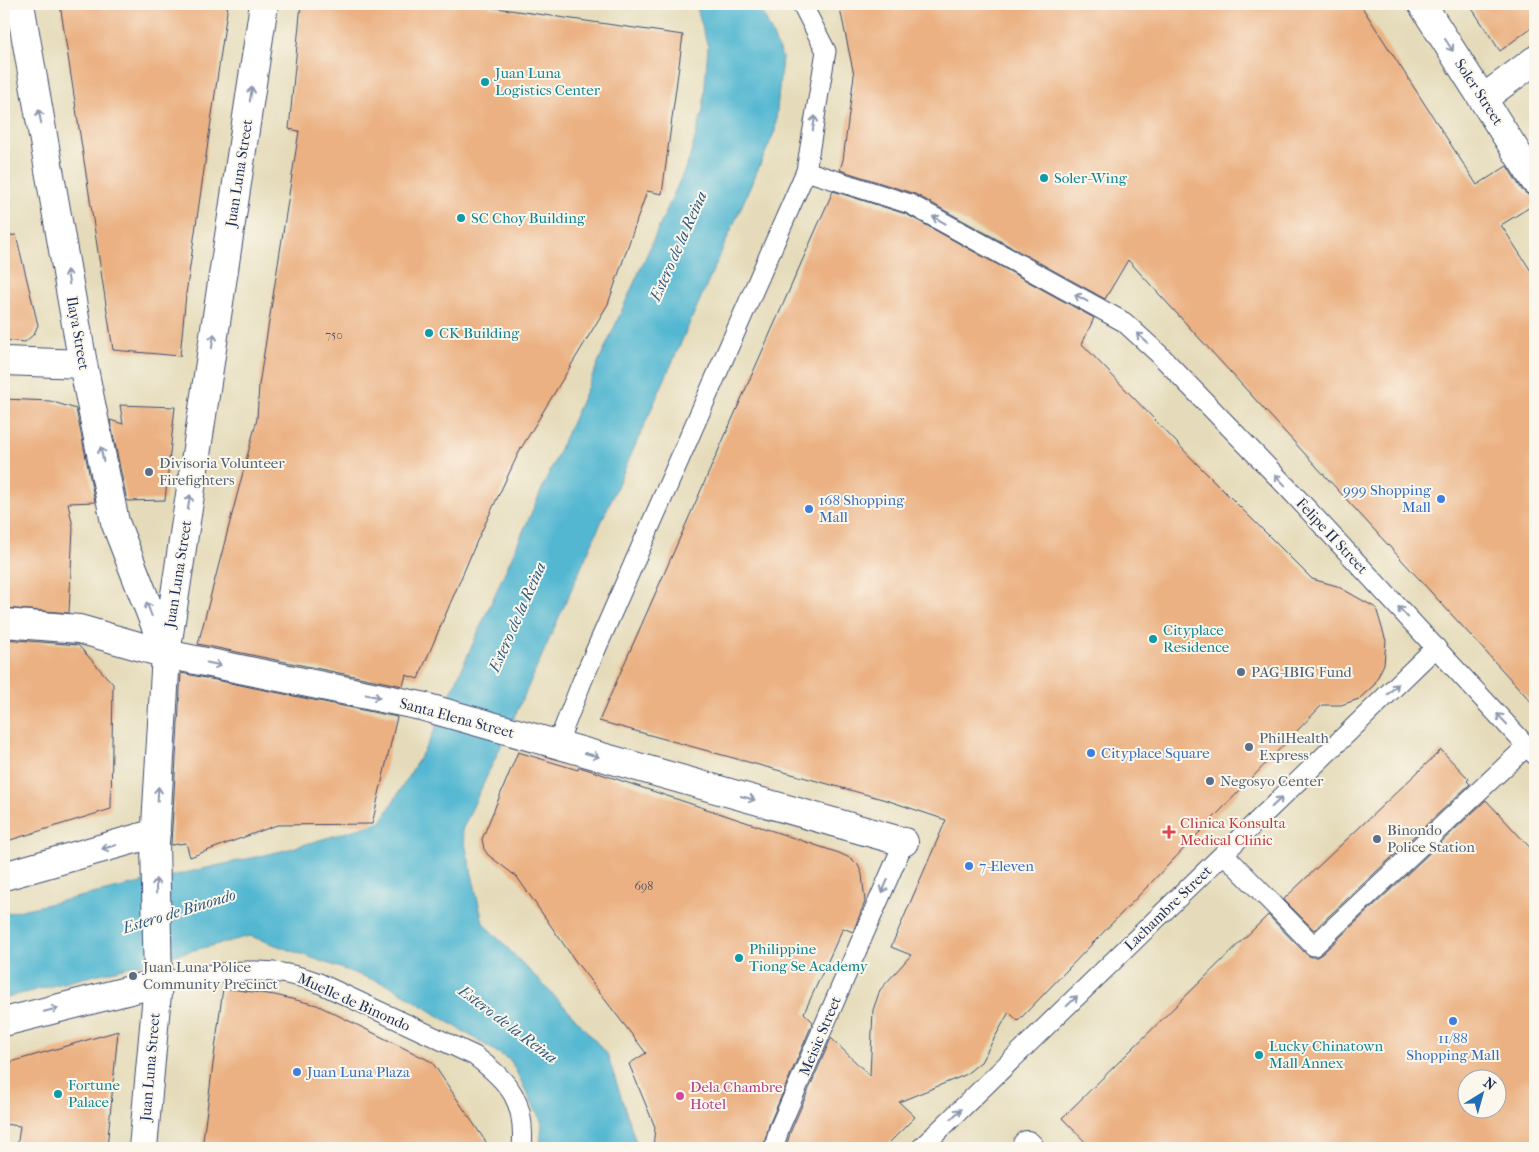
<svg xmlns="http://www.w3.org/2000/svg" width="1539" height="1152" font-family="'IM FELL French Canon',serif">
  <rect width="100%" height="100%" fill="#fbf7ec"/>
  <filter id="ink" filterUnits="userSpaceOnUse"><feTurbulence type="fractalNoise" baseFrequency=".02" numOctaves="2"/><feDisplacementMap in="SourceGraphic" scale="10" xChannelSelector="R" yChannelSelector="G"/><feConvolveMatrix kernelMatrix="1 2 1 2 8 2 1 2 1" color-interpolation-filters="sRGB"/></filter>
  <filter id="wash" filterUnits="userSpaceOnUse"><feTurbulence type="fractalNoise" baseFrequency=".0096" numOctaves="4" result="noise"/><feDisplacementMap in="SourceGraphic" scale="20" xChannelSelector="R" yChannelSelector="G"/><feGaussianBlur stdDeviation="1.12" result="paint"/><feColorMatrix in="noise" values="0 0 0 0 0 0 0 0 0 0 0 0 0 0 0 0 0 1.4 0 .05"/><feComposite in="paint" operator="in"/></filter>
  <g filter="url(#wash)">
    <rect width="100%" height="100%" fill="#f5e8d1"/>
    <!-- built -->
    <path fill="#e5dbba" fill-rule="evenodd" d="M4 4H1535V1148H4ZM1466 1080H1496V1110H1466Z"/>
    <!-- water -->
    <path fill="#52b7d1" stroke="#367398" d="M696 4H759L782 57 775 131 524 696 462 830 483 923 566 1008 607 1054 637 1145V1148H540L542 1123 511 1061 391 986 250 936 4 998V914L282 851 381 822 429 742 689 160 703 110 708 47Z"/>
    <g id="blocks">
      <!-- building -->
      <path fill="#ebb182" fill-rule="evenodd" d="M60 4H228L186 294 180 356 113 350Z
        M301 4H490L489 7 683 35 662 194 647 191 608 304 520 450 477 541 418 679 406 675 403 686 198 644 257 419 259 385 299 131 289 129Z
        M839 4H1360L1477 185 1507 166 1522 190 1528 195 1535 197V204L1501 225 1535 277V706L1128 260 1105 299 915 194 840 170 843 160 854 75Z
        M1469 4H1535V25L1500 51Z
        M833 191 906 214 1094 318 1082 344 1201 468 1312 579 1337 586 1376 608 1386 641 1384 664 1374 685 1359 699 1341 705H1322L1018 1021 1009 1012 981 1062 965 1075 899 1102 915 1117 884 1148H786L790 1133 831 1038 870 1076 873 1010 880 990 911 955 891 947 946 820 886 800 599 721Z
        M16 235 38 325 34 334 25 342 4 340V236Z
        M4 399 50 401 76 409 95 502 68 503 73 527 69 613 4 608Z
        M120 405 175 407 165 500 127 501 110 420 123 424Z
        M4 639 78 645 113 684 111 809 4 842Z
        M181 673 397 717 372 824 277 825 190 857 186 843 171 845Z
        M1441 750 1469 779 1467 781 1470 784 1314 930 1284 900 1285 898Z
        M518 752 578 770 579 767 589 770 839 853 852 859 858 865 862 874 865 902 853 932 843 928 804 1013 813 1022 769 1125 763 1148H653L655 1127 629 1064 646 1053 576 962 517 877 488 855 484 849 482 839Z
        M1486 800 1535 853V1148H1091L1062 1118 1268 915 1306 954 1311 957H1317L1322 954ZM1466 1080H1496V1110H1466Z
        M223 988 275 995 317 1005 432 1062 490 1148H202Z
        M118 1031 107 1148H17L20 1126 4 1124V1064Z"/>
    </g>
  </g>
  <g filter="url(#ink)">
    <use href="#blocks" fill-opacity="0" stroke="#3c4b6f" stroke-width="1"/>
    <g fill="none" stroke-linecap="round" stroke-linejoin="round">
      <!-- service casing -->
      <g stroke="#3c4b6f" stroke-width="21">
        <path id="service" d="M806 171 910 204 1124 322 1160 355 1287 487 1535 755
          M557 745 583 679 806 171 826 51 802 4
          M1224 854 1314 946 1527 746
          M158 983C213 974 265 961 319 983L475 1056C510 1083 526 1101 522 1148
          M774 1148 779 1129 904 842
          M921 1148 1436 647"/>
      </g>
      <!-- pedestrian casing -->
      <g stroke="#3c4b6f" stroke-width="30">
        <path id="pedestrian" d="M1484 98 1535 60
          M1027 1145 1030 1148"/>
      </g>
      <!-- minor casing -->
      <g stroke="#3c4b6f" stroke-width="30">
        <path id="minor" d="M20 4 83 364 115 522 166 653
          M1422 4 1535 181
          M4 361 83 364
          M4 623 79 629 166 654 421 706 904 842
          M4 876 156 833
          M4 1022 158 983
          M143 1148 158 983 155 843 166 654 264 4"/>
      </g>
      <!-- service -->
      <use href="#service" stroke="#fff" stroke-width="19"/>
      <!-- pedestrian -->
      <use href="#pedestrian" stroke="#fff" stroke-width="28"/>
      <!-- minor -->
      <use href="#minor" stroke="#fff" stroke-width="28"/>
    </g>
    <!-- one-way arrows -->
    <defs><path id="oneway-shaft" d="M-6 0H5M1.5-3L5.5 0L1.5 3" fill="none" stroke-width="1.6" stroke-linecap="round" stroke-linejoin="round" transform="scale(1.25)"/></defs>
    <g stroke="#8d97ae">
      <use href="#oneway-shaft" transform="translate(1449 45) rotate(57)"/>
      <use href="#oneway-shaft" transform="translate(251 94) rotate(-81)"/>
      <use href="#oneway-shaft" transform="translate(40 117) rotate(-100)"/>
      <use href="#oneway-shaft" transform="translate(814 123) rotate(-81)"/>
      <use href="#oneway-shaft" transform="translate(939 220) rotate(-151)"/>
      <use href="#oneway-shaft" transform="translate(68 277) rotate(-100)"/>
      <use href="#oneway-shaft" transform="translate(1081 298) rotate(-151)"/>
      <use href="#oneway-shaft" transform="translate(1142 338) rotate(-138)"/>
      <use href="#oneway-shaft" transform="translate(213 341) rotate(-81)"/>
      <use href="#oneway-shaft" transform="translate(102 454) rotate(-101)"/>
      <use href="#oneway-shaft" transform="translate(1280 480) rotate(-134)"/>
      <use href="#oneway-shaft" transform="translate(189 502) rotate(-81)"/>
      <use href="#oneway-shaft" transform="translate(149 609) rotate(-111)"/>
      <use href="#oneway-shaft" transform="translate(1403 612) rotate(-133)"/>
      <use href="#oneway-shaft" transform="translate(214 664) rotate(12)"/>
      <use href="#oneway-shaft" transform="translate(1393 689) rotate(-44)"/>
      <use href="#oneway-shaft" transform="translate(373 696) rotate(12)"/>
      <use href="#oneway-shaft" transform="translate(1502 719) rotate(-133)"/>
      <use href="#oneway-shaft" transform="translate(592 755) rotate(16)"/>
      <use href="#oneway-shaft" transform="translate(158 794) rotate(-87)"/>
      <use href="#oneway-shaft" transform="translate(748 798) rotate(16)"/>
      <use href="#oneway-shaft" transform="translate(1277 802) rotate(-44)"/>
      <use href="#oneway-shaft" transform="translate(109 847) rotate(164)"/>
      <use href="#oneway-shaft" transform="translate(156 886) rotate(-91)"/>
      <use href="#oneway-shaft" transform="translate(885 886) rotate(113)"/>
      <use href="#oneway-shaft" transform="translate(1072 1001) rotate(-44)"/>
      <use href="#oneway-shaft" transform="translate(51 1010) rotate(-14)"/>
      <use href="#oneway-shaft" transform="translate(956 1114) rotate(-44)"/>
    </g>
  </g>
  <!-- markers -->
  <g fill="#0f9aa8" stroke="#fbf7ec" stroke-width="2">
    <circle cx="485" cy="82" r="5"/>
    <circle cx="1044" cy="178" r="5"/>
    <circle cx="461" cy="218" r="5"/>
    <circle cx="429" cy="333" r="5"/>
    <circle cx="1153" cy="639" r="5"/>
    <circle cx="739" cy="958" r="5"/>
    <circle cx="1259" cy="1055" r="5"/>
    <circle cx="58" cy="1094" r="5"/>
  </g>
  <g fill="#5c6f8a" stroke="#fbf7ec" stroke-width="2">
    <circle cx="149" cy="472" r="5"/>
    <circle cx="1241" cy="672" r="5"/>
    <circle cx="1249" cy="747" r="5"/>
    <circle cx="1210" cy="781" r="5"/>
    <circle cx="1377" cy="839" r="5"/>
    <circle cx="133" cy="976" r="5"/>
  </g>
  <g fill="#3f7fe0" stroke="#fbf7ec" stroke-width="2">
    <circle cx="1441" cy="499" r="5"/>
    <circle cx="809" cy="509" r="5"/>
    <circle cx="1091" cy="753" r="5"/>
    <circle cx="969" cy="866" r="5"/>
    <circle cx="1453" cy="1021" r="5"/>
    <circle cx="297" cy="1072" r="5"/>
  </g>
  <path fill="#e0444e" stroke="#fbf7ec" stroke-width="2" d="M1166.5 824.5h5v5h5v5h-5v5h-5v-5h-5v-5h5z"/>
  <circle fill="#d1479c" stroke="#fbf7ec" stroke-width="2" cx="680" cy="1096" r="5"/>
  <g text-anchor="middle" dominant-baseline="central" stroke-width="4" stroke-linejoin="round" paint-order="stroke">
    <!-- number labels -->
    <g font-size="12" fill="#4f5067">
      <text x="334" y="335">750</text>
      <text x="644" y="886">698</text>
    </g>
    <!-- culture labels -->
    <g font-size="15" fill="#0d838f" stroke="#fbf7ec" text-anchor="start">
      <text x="495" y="73">Juan Luna<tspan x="495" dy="17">Logistics Center</tspan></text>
      <text x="1054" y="178">Soler-Wing</text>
      <text x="471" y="218">SC Choy Building</text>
      <text x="439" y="333">CK Building</text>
      <text x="1163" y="630">Cityplace<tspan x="1163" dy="17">Residence</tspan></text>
      <text x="749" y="949">Philippine<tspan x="749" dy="17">Tiong Se Academy</tspan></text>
      <text x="1269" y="1046">Lucky Chinatown<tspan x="1269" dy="17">Mall Annex</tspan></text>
      <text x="68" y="1085">Fortune<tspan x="68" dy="17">Palace</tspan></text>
    </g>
    <!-- street labels -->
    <g font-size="15" fill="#1b2f5e" stroke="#fbf7ec">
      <text transform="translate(1479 92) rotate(57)">Soler Street</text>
      <text transform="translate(239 173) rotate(-81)">Juan Luna Street</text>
      <text transform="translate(78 333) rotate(80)">Ilaya Street</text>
      <text transform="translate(1332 536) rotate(47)">Felipe II Street</text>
      <text transform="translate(178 574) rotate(-81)">Juan Luna Street</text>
      <text transform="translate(457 718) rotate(15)">Santa Elena Street</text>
      <text transform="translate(1168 908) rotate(-44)">Lachambre Street</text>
      <text transform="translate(354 1002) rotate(24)">Muelle de Binondo</text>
      <text transform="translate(820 1036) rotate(-67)">Meisic Street</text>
      <text transform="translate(150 1067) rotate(-85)">Juan Luna Street</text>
    </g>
    <!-- service labels -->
    <g font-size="15" fill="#4e5e75" stroke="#fbf7ec" text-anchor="start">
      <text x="159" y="463">Divisoria Volunteer<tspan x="159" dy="17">Firefighters</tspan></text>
      <text x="1251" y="672">PAG-IBIG Fund</text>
      <text x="1259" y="738">PhilHealth<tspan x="1259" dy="17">Express</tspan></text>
      <text x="1220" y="781">Negosyo Center</text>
      <text x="1387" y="830">Binondo<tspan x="1387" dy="17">Police Station</tspan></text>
      <text x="143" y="967">Juan Luna Police<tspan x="143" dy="17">Community Precinct</tspan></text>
    </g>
    <!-- shop labels -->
    <g font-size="15" fill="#366cbe" stroke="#fbf7ec" text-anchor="start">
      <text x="1431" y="490" text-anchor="end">999 Shopping<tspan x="1431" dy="17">Mall</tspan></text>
      <text x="819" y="500">168 Shopping<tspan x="819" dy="17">Mall</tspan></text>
      <text x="1101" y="753">Cityplace Square</text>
      <text x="979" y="866">7-Eleven</text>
      <text x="1453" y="1038" text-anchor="middle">11/88<tspan x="1453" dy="17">Shopping Mall</tspan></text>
      <text x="307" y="1072">Juan Luna Plaza</text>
    </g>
    <!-- health labels -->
    <g font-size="15" fill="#be3a42" stroke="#fbf7ec" text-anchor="start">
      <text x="1180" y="823">Clinica Konsulta<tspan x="1180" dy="17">Medical Clinic</tspan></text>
    </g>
    <!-- hotel labels -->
    <g font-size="15" fill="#b23c85" stroke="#fbf7ec" text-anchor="start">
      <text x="690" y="1087">Dela Chambre<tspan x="690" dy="17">Hotel</tspan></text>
    </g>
    <!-- water labels -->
    <g font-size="16" font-style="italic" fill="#2c5880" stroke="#fbf7ec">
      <text transform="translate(678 246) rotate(-66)">Estero de la Reina</text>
      <text transform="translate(517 617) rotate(-66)">Estero de la Reina</text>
      <text transform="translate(179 911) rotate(-17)">Estero de Binondo</text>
      <text transform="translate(508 1024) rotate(37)">Estero de la Reina</text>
    </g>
  </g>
  <!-- margin -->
  <rect width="1539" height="1152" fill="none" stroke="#fbf7ec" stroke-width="20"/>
  <!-- north arrow -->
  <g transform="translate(1482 1094) rotate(37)"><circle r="24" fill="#fbf7ec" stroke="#a1a7b3"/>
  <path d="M0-4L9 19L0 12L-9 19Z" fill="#1f6fb2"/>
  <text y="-8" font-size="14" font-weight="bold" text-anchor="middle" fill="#1b2f5e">N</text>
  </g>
</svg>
